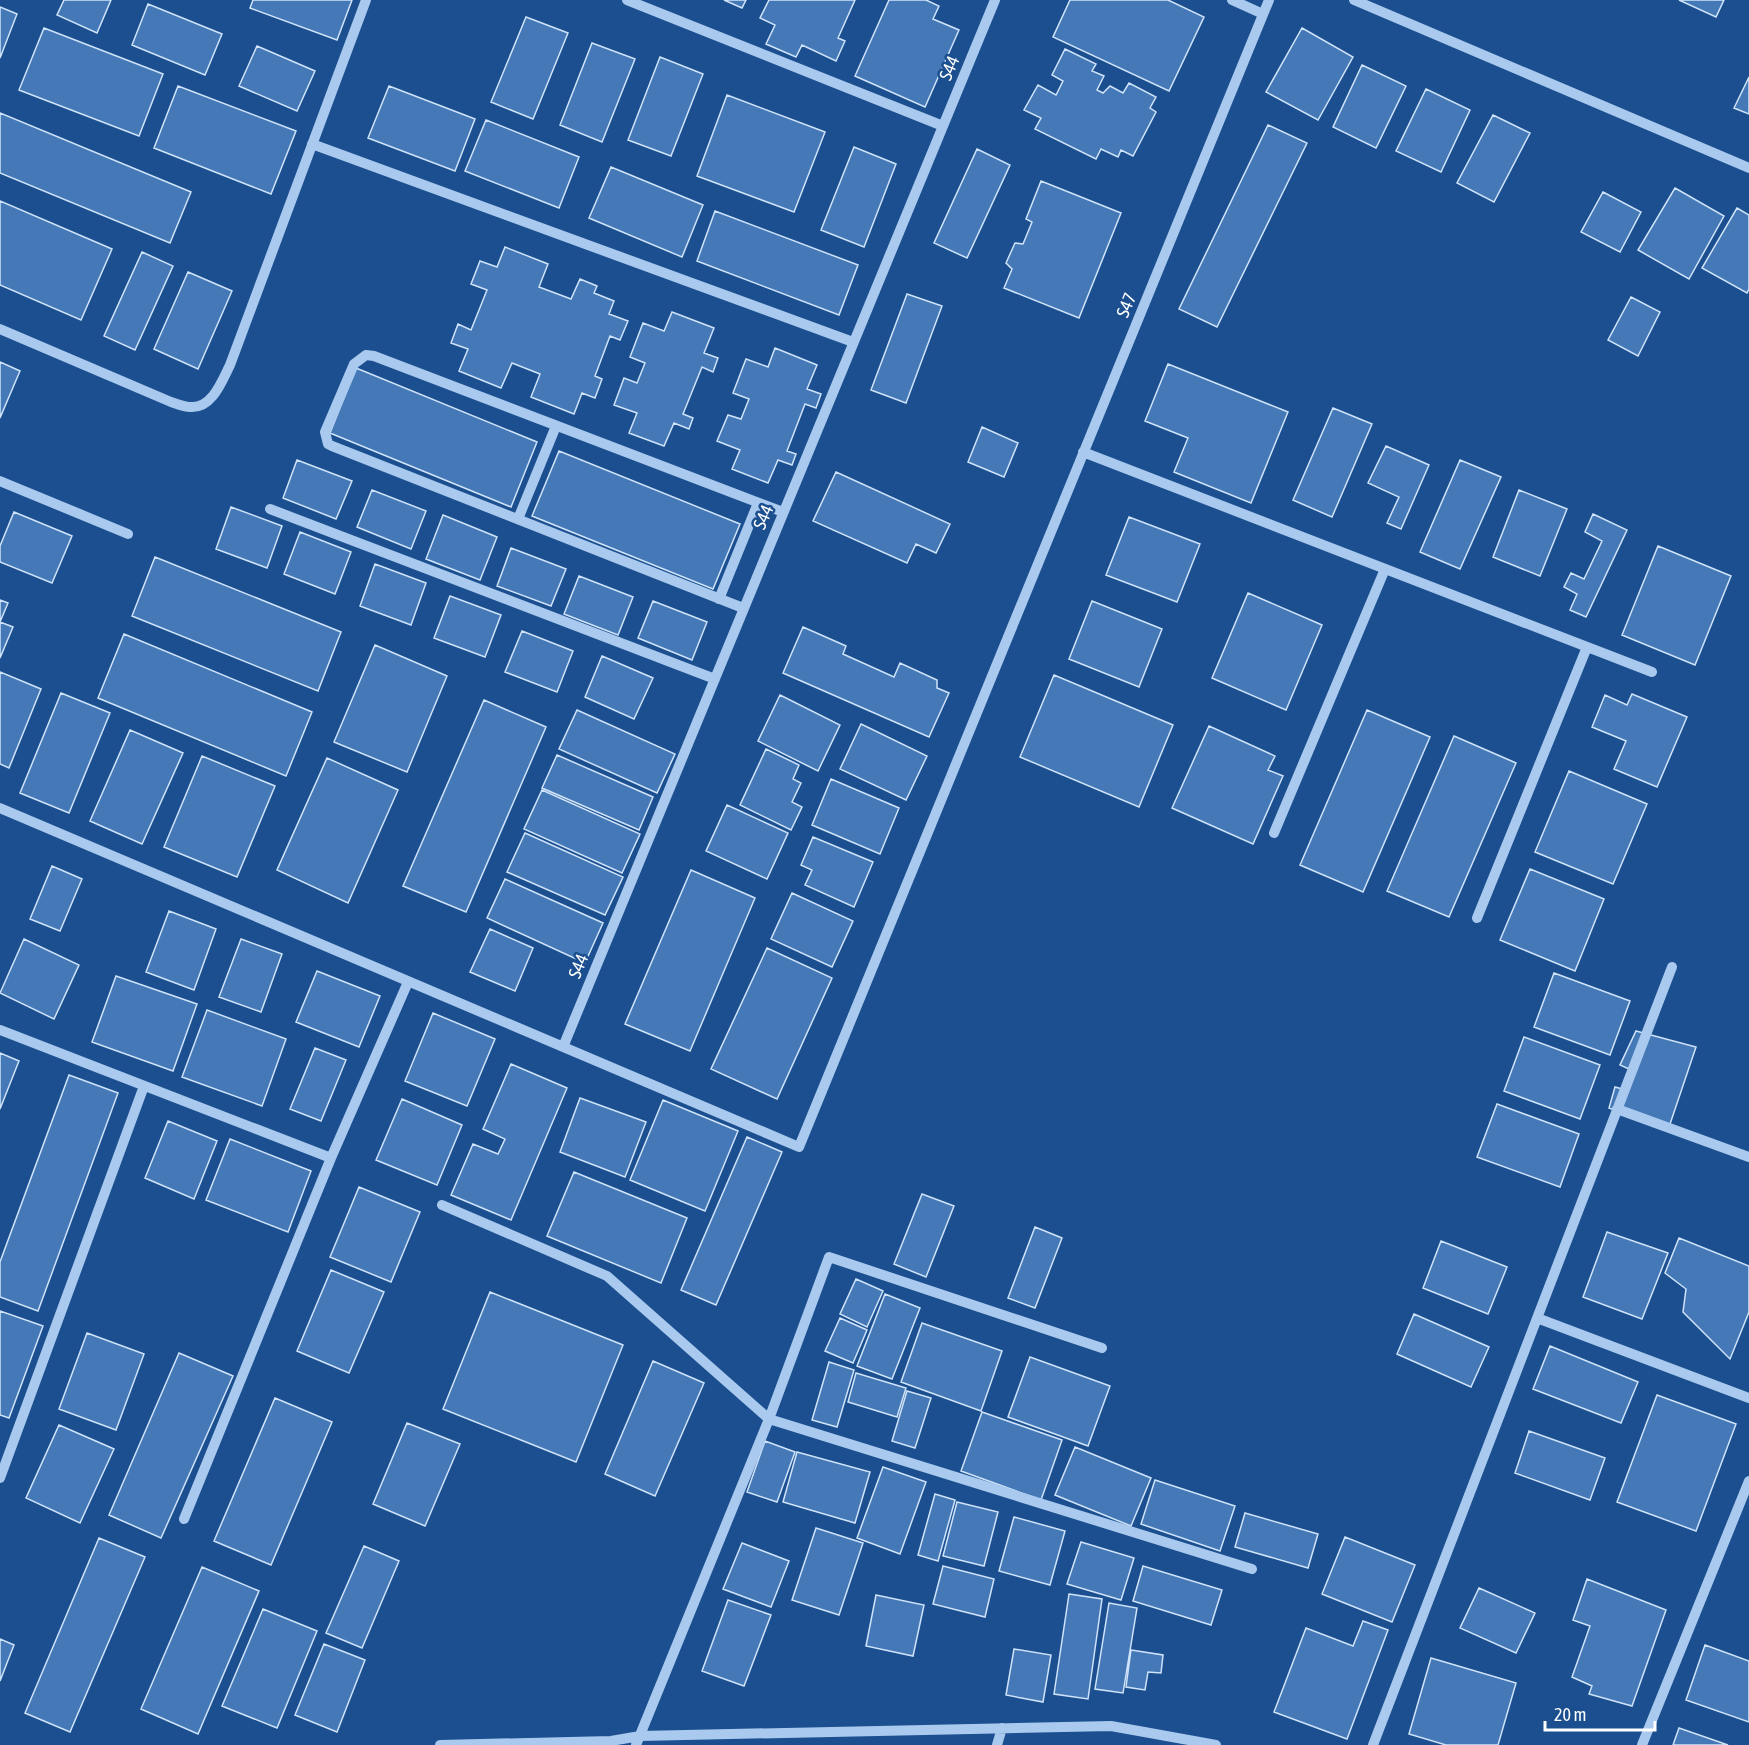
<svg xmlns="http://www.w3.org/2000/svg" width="1749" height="1745" font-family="'Asap Condensed',sans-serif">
  <rect width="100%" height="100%" fill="#1b4f8f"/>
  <!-- building -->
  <path fill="#4478b7" stroke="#cfe3fa" stroke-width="1.5" d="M64 0H111L97 33 57 15Z
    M253 0H352L337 40 250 8Z
    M724 0H746L742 8Z
    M769 0H855L838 38 845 41 836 61 802 45 796 57 766 44 775 25 760 18Z
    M889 0H926L939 6 933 19 959 30 925 107 855 76Z
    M1070 0H1168L1204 17 1169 91 1053 37Z
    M1679 0H1724L1716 17Z
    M148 4 222 34 205 75 132 45Z
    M0 7 17 14 0 58Z
    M526 17 568 33 533 119 491 102Z
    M44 28 163 74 139 136 19 90Z
    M1302 28 1353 57 1318 120 1266 92Z
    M592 43 635 59 602 142 560 125Z
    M257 46 315 71 297 111 239 86Z
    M1065 49 1096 64 1092 71 1104 76 1097 90 1103 93 1110 86 1123 93 1129 83 1156 97 1150 108 1156 112 1133 156 1121 150 1118 157 1101 149 1096 159 1035 129 1041 118 1024 110 1038 85 1056 95 1063 81 1052 75Z
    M660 57 703 74 671 156 628 140Z
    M1362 65 1406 86 1376 148 1333 127Z
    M1749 77V114L1734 108Z
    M178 86 296 131 271 194 154 148Z
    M389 86 475 119 455 171 368 138Z
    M1426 89 1470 110 1441 172 1396 151Z
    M727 95 825 132 794 212 697 176Z
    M0 113 191 192 170 243 0 173Z
    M1493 115 1530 133 1494 202 1457 183Z
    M486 120 579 157 559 208 465 171Z
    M1268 125 1307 143 1217 327 1179 309Z
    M854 147 896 164 864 247 821 230Z
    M977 149 1010 165 967 258 934 243Z
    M611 167 703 205 682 257 589 218Z
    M1041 181 1121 213 1079 318 1004 288 1012 269 1006 263 1015 243 1023 244 1032 222 1026 219Z
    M1675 188 1724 216 1689 279 1638 250Z
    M1603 192 1641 212 1620 252 1581 232Z
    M0 201 112 249 81 320 0 285Z
    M1737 208 1749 215V289L1747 293 1702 268Z
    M715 211 858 265 839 315 697 261Z
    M505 247 548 264 539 287 571 299 580 279 597 286 594 293 614 301 609 314 628 321 620 340 610 336 595 376 602 379 595 398 582 393 574 414 531 397 540 374 512 363 501 388 459 371 468 349 451 343 458 324 471 330 487 290 471 284 480 261 497 267Z
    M142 252 173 266 135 350 104 336Z
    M188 272 232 291 198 369 154 349Z
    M907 294 942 306 906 403 871 390Z
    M1631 297 1660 312 1638 356 1608 340Z
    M672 312 714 328 704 353 718 358 713 372 702 367 683 414 693 418 689 429 674 423 664 446 629 433 637 413 614 405 624 378 637 383 645 363 630 357 643 323 664 331Z
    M775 348 817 365 807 389 821 394 816 408 805 404 787 451 796 454 792 465 778 460 768 483 732 469 740 450 717 441 728 415 741 419 749 399 733 393 746 359 768 367Z
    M0 362 20 371 0 418Z
    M1168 364 1288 412 1251 503 1174 472 1188 438 1145 421Z
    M356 368 537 442 511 507 330 433Z
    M1333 408 1372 424 1332 517 1293 500Z
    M982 427 1018 443 1004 477 968 462Z
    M1386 446 1429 465 1401 529 1387 523 1399 497 1368 483Z
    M559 451 740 524 713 589 532 516Z
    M297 460 352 481 336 519 283 498Z
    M1460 460 1501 477 1460 569 1420 552Z
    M836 472 950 524 936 553 916 544 907 563 813 521Z
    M372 490 426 511 411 549 357 527Z
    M1519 490 1567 509 1540 576 1493 557Z
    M231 507 282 526 267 568 216 549Z
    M14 512 72 536 52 583 0 562V546Z
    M1593 514 1627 530 1586 617 1570 610 1577 594 1564 587 1571 573 1584 579 1602 541 1585 532Z
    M443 515 497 537 480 580 426 559Z
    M1129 517 1200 544 1177 602 1106 575Z
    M300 532 351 552 335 594 284 574Z
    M1658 546 1731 576 1695 665 1622 635Z
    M511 548 566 569 551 606 497 586Z
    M155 557 341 632 318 691 132 616Z
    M375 564 426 583 411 625 360 606Z
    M579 576 633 597 618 635 564 614Z
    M1248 593 1322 625 1286 710 1212 678Z
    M450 596 501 615 485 657 434 638Z
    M0 600 8 603 0 622 13 627 0 658Z
    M653 601 707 622 692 660 638 638Z
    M1092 601 1162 629 1139 687 1069 659Z
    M803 627 846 646 843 654 894 677 900 663 937 680V688L949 693 929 737 783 673Z
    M522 631 573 651 557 692 505 672Z
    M124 634 312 712 286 776 98 698Z
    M375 645 447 676 407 772 334 742Z
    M602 656 653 678 634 719 585 697Z
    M0 672 41 689 9 768 0 764Z
    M1054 675 1173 725 1139 807 1020 757Z
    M61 693 110 713 69 813 20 793Z
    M1632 694 1687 717 1657 787 1614 769 1626 741 1592 727 1605 695 1627 705Z
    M780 695 840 725 818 771 758 741Z
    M484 700 546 727 466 912 403 886Z
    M577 710 675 754 657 793 559 749Z
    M1367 710 1430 737 1363 892 1300 865Z
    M861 724 927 756 906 800 840 769Z
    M1209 726 1275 756 1268 770 1283 776 1253 844 1172 808Z
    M130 730 183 753 142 844 90 821Z
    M1454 736 1516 763 1449 917 1387 891Z
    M766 749 799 765 793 779 801 783 792 802 802 807 791 830 740 805Z
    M557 755 653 797 639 830 542 788Z
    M202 756 275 786 237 877 164 847Z
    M327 758 398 790 348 903 277 870Z
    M1569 771 1647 804 1613 884 1535 852Z
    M831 779 899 808 880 854 812 825Z
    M542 790 640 834 622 873 524 829Z
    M727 805 788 833 767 879 706 851Z
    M525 833 623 877 605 915 507 872Z
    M813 837 873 862 854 907 805 885 812 870 801 865Z
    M52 866 82 879 60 931 30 919Z
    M1530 869 1604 899 1575 971 1500 940Z
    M691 870 755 898 690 1051 625 1024Z
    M505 879 603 923 585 963 487 918Z
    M792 893 853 921 832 967 771 939Z
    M169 911 216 929 194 990 146 972Z
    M490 929 533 948 515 991 470 972Z
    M24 939 79 965 54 1019 0 993Z
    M241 939 282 954 261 1012 219 997Z
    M767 948 832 978 777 1099 711 1069Z
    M317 971 380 996 359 1047 296 1022Z
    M1554 973 1630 1001 1610 1055 1534 1027Z
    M116 976 197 1004 173 1071 92 1042Z
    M207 1010 286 1039 262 1106 182 1077Z
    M433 1013 495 1039 467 1106 405 1081Z
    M1636 1031 1696 1047 1668 1130 1609 1108 1615 1087 1626 1090 1629 1069 1620 1065Z
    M1524 1037 1600 1065 1580 1119 1504 1091Z
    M315 1048 346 1060 321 1121 290 1109Z
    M0 1053 19 1061 0 1109Z
    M511 1064 567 1088 511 1220 451 1195 473 1144 498 1154 505 1139 483 1129Z
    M69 1075 118 1093 38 1311 0 1297V1262Z
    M580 1098 646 1122 625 1177 560 1152Z
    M402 1099 462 1125 437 1185 376 1160Z
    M663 1100 738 1131 705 1211 630 1180Z
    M1497 1104 1579 1134 1560 1187 1477 1157Z
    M168 1121 217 1141 194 1199 145 1178Z
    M747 1137 782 1152 716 1305 681 1290Z
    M230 1139 311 1171 288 1232 206 1200Z
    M574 1172 687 1218 661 1283 547 1236Z
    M359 1187 420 1212 391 1282 330 1257Z
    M922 1194 954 1206 926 1277 894 1264Z
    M1035 1227 1062 1238 1035 1308 1008 1298Z
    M1607 1232 1668 1253 1642 1319 1583 1297Z
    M1679 1238 1749 1266V1312L1730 1359 1683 1312 1686 1289 1665 1273Z
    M1441 1241 1507 1267 1488 1314 1423 1288Z
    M331 1270 384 1292 349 1373 297 1351Z
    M856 1279 883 1291 867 1327 840 1314Z
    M490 1292 623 1345 576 1462 443 1409Z
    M885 1294 920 1308 892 1379 857 1366Z
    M0 1311 43 1326 9 1418 0 1415Z
    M1414 1314 1489 1347 1471 1387 1397 1354Z
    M840 1318 867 1330 853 1363 825 1351Z
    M922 1323 1002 1351 981 1411 901 1382Z
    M87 1333 144 1354 116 1430 59 1409Z
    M1550 1346 1638 1382 1621 1423 1533 1389Z
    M179 1353 233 1376 161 1538 109 1515Z
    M1030 1357 1110 1386 1088 1446 1008 1417Z
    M653 1361 704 1383 655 1496 605 1474Z
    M829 1362 854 1370 837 1427 812 1420Z
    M856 1373 906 1388 897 1417 848 1402Z
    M907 1391 931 1398 915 1448 892 1441Z
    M1657 1395 1736 1424 1696 1531 1617 1502Z
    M275 1398 332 1422 271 1565 214 1541Z
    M982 1412 1062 1440 1041 1500 961 1471Z
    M407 1423 460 1444 425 1526 373 1504Z
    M59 1425 114 1449 80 1523 26 1498Z
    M1529 1431 1605 1458 1590 1500 1515 1473Z
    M765 1441 795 1452 777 1502 747 1492Z
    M1075 1447 1151 1478 1131 1526 1055 1495Z
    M797 1452 870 1472 855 1523 783 1502Z
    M883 1467 926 1482 900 1554 857 1538Z
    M1155 1480 1235 1506 1220 1551 1141 1524Z
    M935 1494 955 1500 938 1561 918 1555Z
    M957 1502 998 1512 984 1566 943 1556Z
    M1245 1513 1318 1534 1308 1568 1235 1547Z
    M1014 1517 1065 1531 1050 1585 999 1571Z
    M816 1528 863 1543 839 1615 792 1600Z
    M1345 1537 1415 1565 1392 1622 1322 1594Z
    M99 1538 145 1557 70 1732 25 1713Z
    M1081 1542 1134 1558 1121 1600 1067 1584Z
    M742 1543 789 1561 771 1607 723 1589Z
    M364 1546 399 1561 362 1648 326 1633Z
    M943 1566 994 1579 985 1617 933 1604Z
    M1143 1566 1222 1590 1211 1625 1133 1601Z
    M202 1567 259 1591 198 1734 141 1709Z
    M1587 1579 1666 1610 1632 1706 1589 1694 1592 1686 1572 1677 1590 1626 1573 1620Z
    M1479 1588 1535 1613 1516 1653 1460 1628Z
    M1069 1594 1102 1599 1088 1699 1054 1694Z
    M876 1595 924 1605 913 1656 866 1646Z
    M728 1600 771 1615 744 1686 702 1671Z
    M1109 1603 1137 1608 1123 1693 1095 1689Z
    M263 1609 317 1631 277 1728 222 1706Z
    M1363 1621 1388 1630 1347 1739 1274 1712 1306 1628 1353 1646Z
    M0 1639 14 1645 0 1681Z
    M324 1644 365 1660 337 1732 295 1715Z
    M1705 1645 1749 1661V1722L1686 1700Z
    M1014 1649 1051 1655 1043 1702 1006 1695Z
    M1131 1650 1163 1655 1161 1673 1148 1672 1145 1690 1126 1687Z
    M1431 1658 1516 1683 1498 1745H1446L1409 1734Z
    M1679 1728 1728 1745H1673Z"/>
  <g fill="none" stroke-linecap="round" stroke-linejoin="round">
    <!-- minor -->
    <path stroke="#a9c9ee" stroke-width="10" d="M627 0 943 126
      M1232 0 1263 14
      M1354 0 1749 168
      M312 144 853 342
      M0 329 171 402C177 404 184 407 190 407 212 409 222 381 230 365L366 0
      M1083 452 1652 672
      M0 481 128 534
      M270 509 715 679
      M518 519 556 426
      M719 599 758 503
      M743 608 332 446 328 444 325 432 354 364 366 355 374 356 783 512
      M0 808 799 1147 1269 0
      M1274 833 1385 569
      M1477 918 1587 647
      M0 1030 331 1158
      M563 1047 995 0
      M1617 1109 1749 1157
      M442 1205 607 1276 769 1419 1252 1569
      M1537 1318 1749 1398
      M0 1478 144 1086
      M184 1519 331 1158 408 982
      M440 1745 611 1741 640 1736 1111 1726 1216 1745
      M636 1745 769 1419 829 1257 1102 1348
      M997 1745 1002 1728
      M1373 1745 1672 967
      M1642 1745 1749 1481"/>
  </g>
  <g text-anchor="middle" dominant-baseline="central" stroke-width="5" stroke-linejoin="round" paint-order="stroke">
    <!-- street labels -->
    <g font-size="18" fill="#fff" stroke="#1b4f8f">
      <text transform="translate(949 68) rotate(-67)">S44</text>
      <text transform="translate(1126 305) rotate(-68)">S47</text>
      <text transform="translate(763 517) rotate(-67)">S44</text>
      <text transform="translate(578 966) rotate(-68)">S44</text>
    </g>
  </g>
  <!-- scale -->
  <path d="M1545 1721v9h110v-9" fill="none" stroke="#ffffff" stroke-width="3"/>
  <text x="1554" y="1721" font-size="18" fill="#ffffff" stroke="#1b4f8f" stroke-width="4.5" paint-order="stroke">20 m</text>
</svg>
